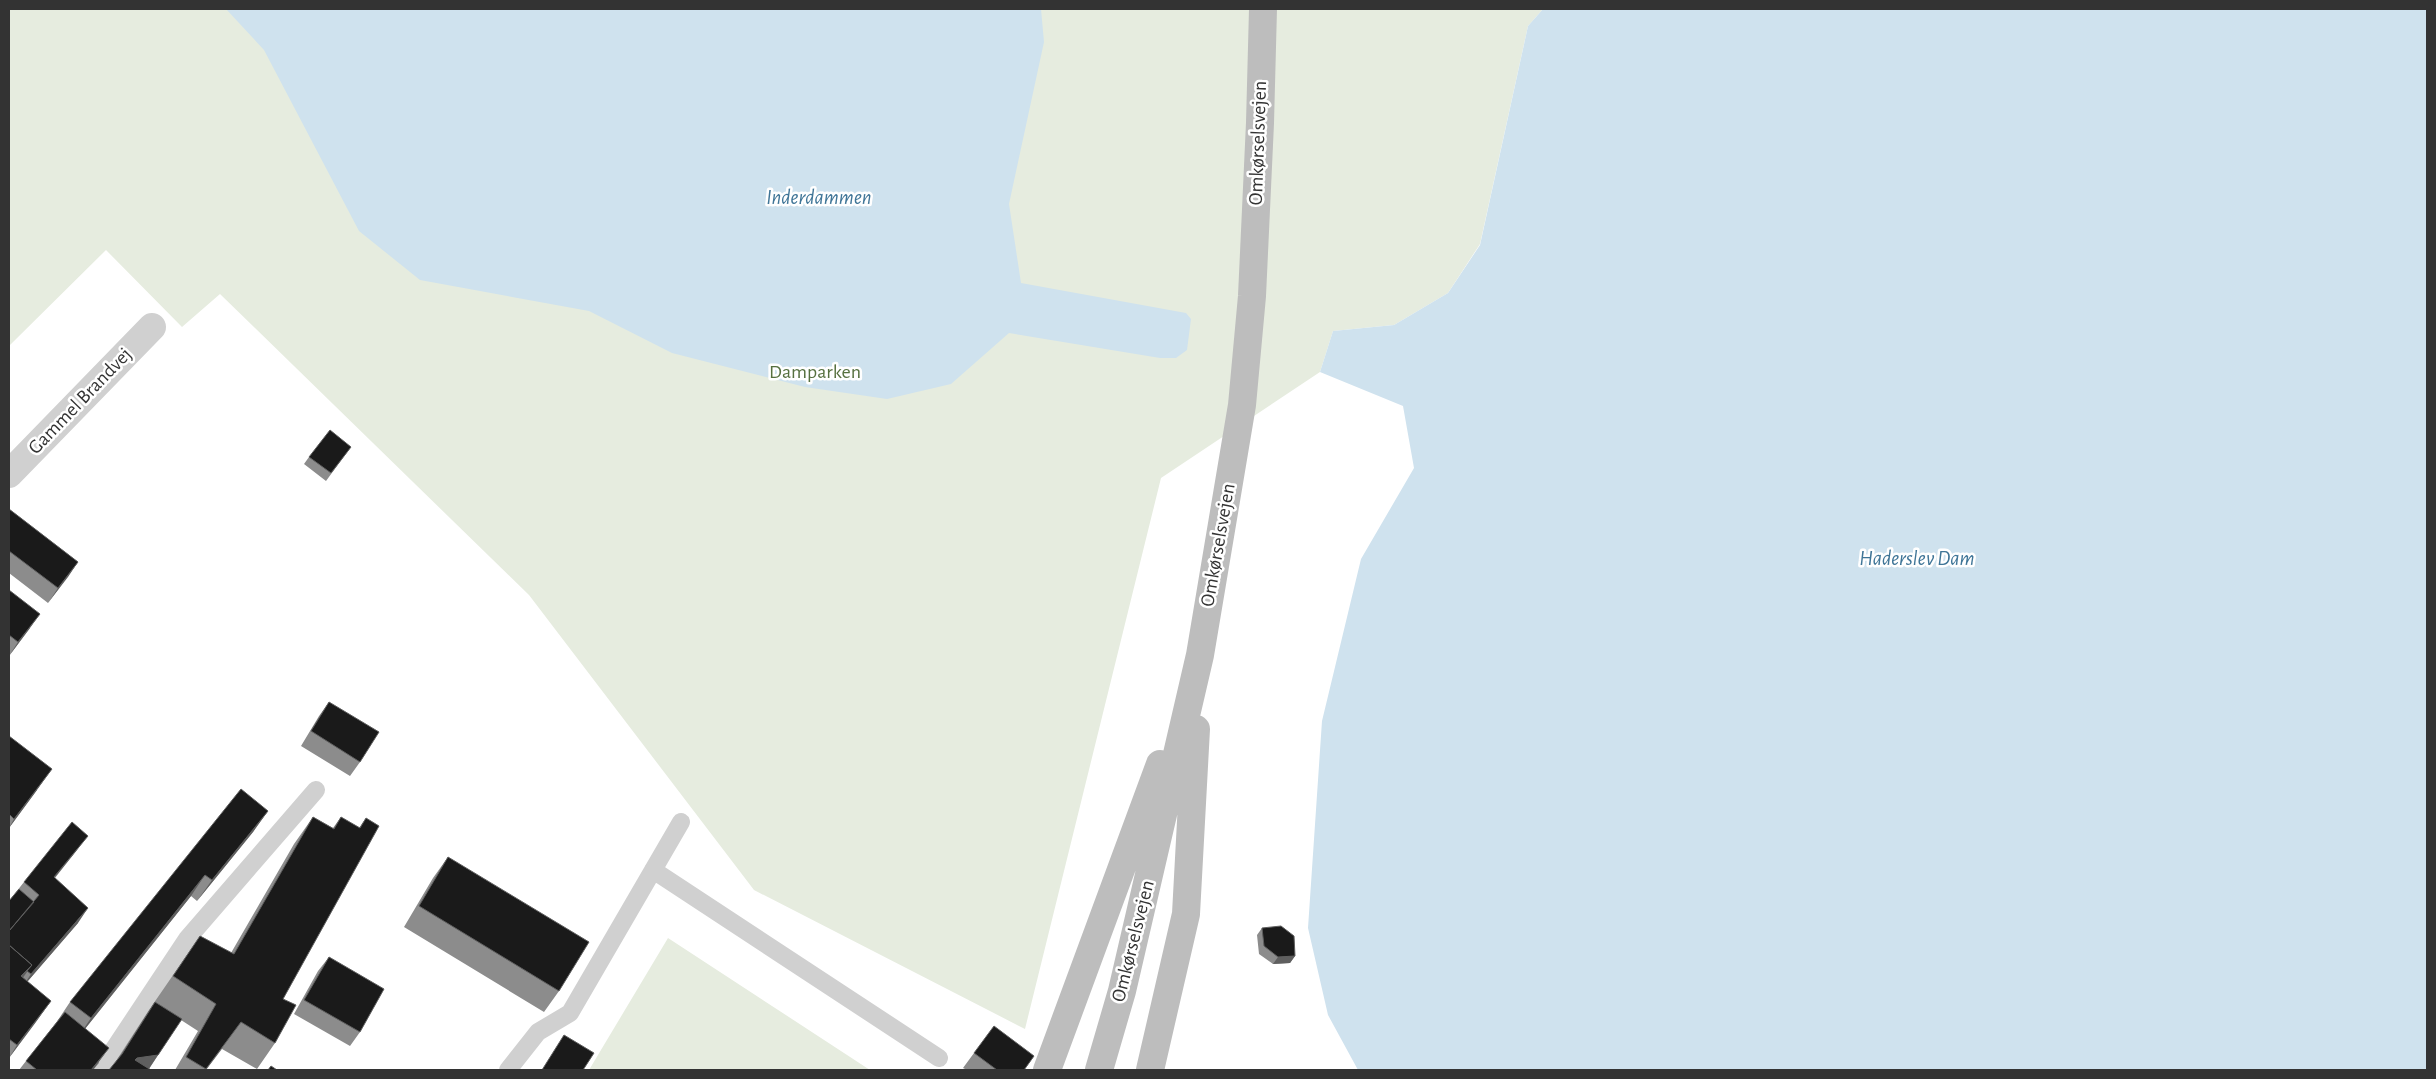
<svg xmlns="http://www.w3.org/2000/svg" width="2436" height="1079" font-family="'Alegreya Sans',sans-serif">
  <rect width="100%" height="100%" fill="#fff"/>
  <!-- green -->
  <path fill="#e6ecdf" d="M9 9H1543L1528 26 1480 244 1448 293 1394 325 1333 331 1320 372 1161 478 1025 1029 754 890 529 595 220 294 182 327 106 250 9 346Z
    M668 938 870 1070H589Z"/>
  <!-- water -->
  <path fill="#cfe2ee" d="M226 9H1041L1044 42 1009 204 1021 283 1186 313 1191 319 1187 350 1176 358H1160L1009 333 951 384 887 399 805 387 672 353 589 311 420 280 359 231 264 50Z
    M1543 9H2427V1070H1358L1328 1015 1308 928 1322 721 1361 559 1414 468 1403 406 1320 372 1333 331 1394 325 1448 293 1480 245 1528 26Z"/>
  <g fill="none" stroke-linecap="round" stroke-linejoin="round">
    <!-- lane -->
    <path stroke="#d0d0d0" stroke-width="18" d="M653 870 939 1058
      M100 1070 187 939 316 790
      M508 1070 538 1032 570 1013 681 822"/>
    <!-- street -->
    <path stroke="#d0d0d0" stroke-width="28" d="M9 474 152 327"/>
    <!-- secondary -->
    <path stroke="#bdbdbd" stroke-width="28" d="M1047 1070 1160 764
      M1099 1070 1122 991 1200 655 1242 405 1252 296 1260 123 1263 9
      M1150 1070 1186 914 1196 729"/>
  </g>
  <!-- wall -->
  <path fill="#8c8c8c" d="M351 447 326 481 304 464 309 457Z
    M9 509 78 562 48 603 9 573Z
    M9 590 30 628 9 656Z
    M329 702 360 762 350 776 301 746 319 716Z
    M9 736 37 790 9 828Z
    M268 811 253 832 197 901 191 896 85 1029 99 1063 93 1070H19L26 1061 56 1023 70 1002Z
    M313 817 333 828 341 817 359 828 366 818 283 999 275 1043 257 1069 222 1049 206 1070H175L198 1031 181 1020 149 1069 116 1061 149 1010 200 936 231 953 294 844Z
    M77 850 55 878 78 923 27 982 51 1001 9 1058V901L24 882Z
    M448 857 559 991 544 1012 404 927 433 878Z
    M1262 928 1295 956 1290 963 1273 964 1259 954 1257 935Z
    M329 957 360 1032 350 1046 294 1014 318 971Z
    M974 1053 1034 1056 1024 1070H967L963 1068Z"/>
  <!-- shaded-wall -->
  <path fill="#5f5f5f" d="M78 562 68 577 48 603 58 588Z
    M40 614 30 628 9 656 18 642Z
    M52 769 37 790 9 828 14 819Z
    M268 811 253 832 197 901 212 880Z
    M88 836 77 850 43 892 54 877Z
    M205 875 191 896 76 1040 91 1018Z
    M88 908 78 923 21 989 31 974Z
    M1295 956 1290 963 1273 964 1278 957Z
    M32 965 17 986 21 976Z
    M51 1001 36 1022 9 1058 17 1045Z
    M109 1048 93 1070H91Z
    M158 1055 148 1070H127L137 1058Z"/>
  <!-- building -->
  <path fill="#1a1a1a" stroke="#5f5f5f" d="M330 430 351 447 331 473 309 457Z
    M9 509 78 562 58 588 9 551Z
    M9 590 40 614 18 642 9 635Z
    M329 702 379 732 360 762 311 731Z
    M9 736 52 769 14 819 9 814Z
    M241 789 268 811 212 880 205 875 91 1018 70 1002Z
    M313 817 334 829 341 817 360 828 366 818 379 826 283 999 296 1005 275 1043 241 1022 206 1069 186 1057 216 1004 173 976 200 936 234 954Z
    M72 822 88 836 54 877 88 908 31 974 27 971 32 965 9 945V931L39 895 24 882Z
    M448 857 589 942 559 991 419 906Z
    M19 889 34 902 9 931V901Z
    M1281 926 1294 936 1295 956 1278 957 1264 946 1262 928Z
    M9 945 32 965 21 976 51 1001 17 1045 9 1039Z
    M329 957 384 989 360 1032 304 1000Z
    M155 1002 182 1019 158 1055 137 1058 135 1060 151 1070H109L122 1054Z
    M65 1012 109 1048 91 1070H37L26 1061Z
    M994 1026 1034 1056 1024 1070H997L974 1053Z
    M564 1035 594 1053 583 1070H542Z
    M271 1066 277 1070H268Z"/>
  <g text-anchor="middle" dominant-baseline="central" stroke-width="5" stroke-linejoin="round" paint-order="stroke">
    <!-- street labels -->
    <g font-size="20" fill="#333" stroke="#fff">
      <text transform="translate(1258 143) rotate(-88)">Omkørselsvejen</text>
      <text transform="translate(80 401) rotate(-46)">Gammel Brandvej</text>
      <text transform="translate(1218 545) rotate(-80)">Omkørselsvejen</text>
      <text transform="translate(1133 941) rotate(-76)">Omkørselsvejen</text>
    </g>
    <!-- park labels -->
    <g font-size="20" fill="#56703f" stroke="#fff">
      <text x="815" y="372">Damparken</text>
    </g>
    <!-- water labels -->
    <g font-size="21" font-style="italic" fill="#3f7597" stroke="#fff">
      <text x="819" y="197">Inderdammen</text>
      <text x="1917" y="558">Haderslev Dam</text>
    </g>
  </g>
  <!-- border -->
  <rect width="2436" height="1079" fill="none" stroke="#333333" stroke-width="20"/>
</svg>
